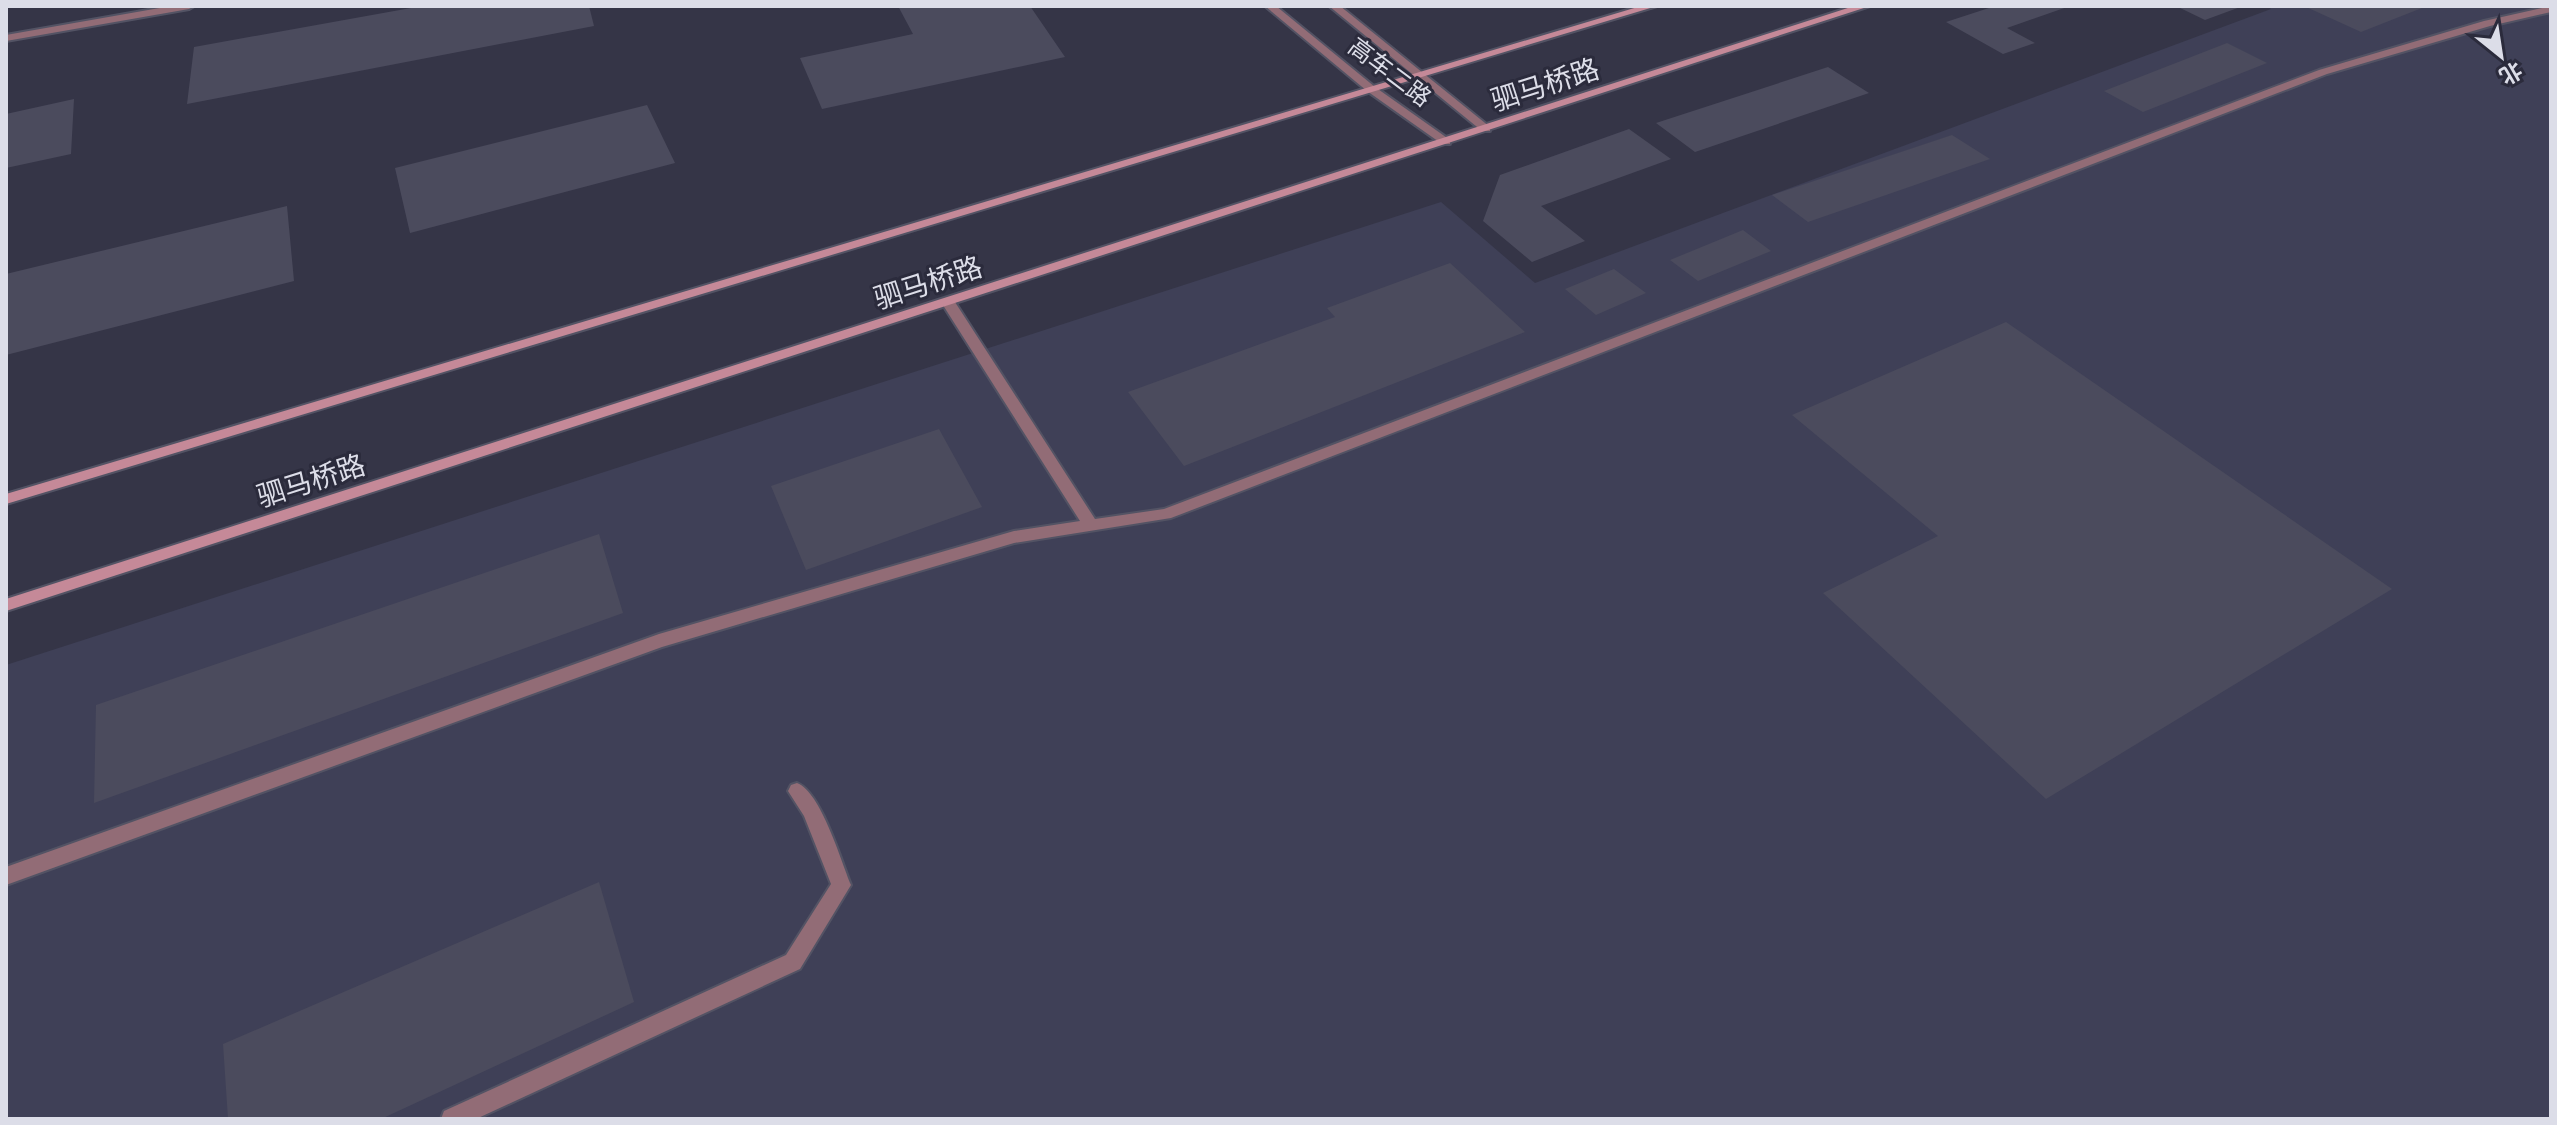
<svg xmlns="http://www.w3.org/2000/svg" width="2557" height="1125" font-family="'Zilla Slab','Noto Sans SC',serif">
  <rect width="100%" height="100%" fill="#353547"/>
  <!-- built -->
  <path fill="#3f4057" d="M2268 6H2551V1119H6V665L1441 202 1535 283 2271 9Z"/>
  <!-- building -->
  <path fill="#4b4b5d" d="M422 6H589L594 26 187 104 194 47Z
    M898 6H1030L1065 57 822 109 800 58 913 34Z
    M1995 6H2070L2007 28 2035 43 2003 54 1946 22Z
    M2176 6H2243L2205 20Z
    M2304 6H2427L2361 32Z
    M2227 43 2267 63 2143 112 2104 91Z
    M1828 67 1869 93 1695 152 1656 123Z
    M74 99 71 154 6 168V114Z
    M647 105 675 163 410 233 395 168Z
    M1629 129 1671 159 1541 206 1585 241 1532 262 1483 221 1500 175Z
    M1952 135 1990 159 1808 222 1772 195Z
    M287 206 294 281 6 355V274Z
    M1743 230 1771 251 1698 281 1670 260Z
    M1450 263 1525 332 1184 466 1128 392 1335 317 1327 308Z
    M1614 269 1646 293 1596 315 1565 289Z
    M2006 322 2392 589 2046 799 1823 593 1938 536 1792 415Z
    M939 429 982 507 806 570 771 486Z
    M599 534 623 613 94 803 96 705Z
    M599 882 634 1002 381 1119H228L223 1044Z"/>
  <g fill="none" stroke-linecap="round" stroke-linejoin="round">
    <!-- service casing -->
    <g stroke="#535364" stroke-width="4">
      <path id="service" d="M2551 6V12L2490 26 2327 74 1171 518 1014 543 662 647 6 885V867L659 634 1014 531 1080 521 941 302 943 299H953L1095 519 1164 509 2319 70 2484 21Z
        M797 783C821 792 841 861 851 885L800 969 476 1119H441L444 1111 786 955 831 884 804 816 788 791 791 785Z"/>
    </g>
    <!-- minor casing -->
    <g stroke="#535364" stroke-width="4">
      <path id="minor" d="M171 6H194L189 9 6 41V35Z"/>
    </g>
    <!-- tertiary casing -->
    <g stroke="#535364" stroke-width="4">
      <path id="tertiary" d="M1265 6H1276L1375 87 1450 140V144H1442L1367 91Z
        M1329 6H1340L1490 127V131H1482Z"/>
    </g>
    <!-- secondary casing -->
    <g stroke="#535364" stroke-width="4">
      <path id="secondary" d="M1641 6H1657L6 504V494Z
        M1854 6H1870L6 611V599Z"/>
    </g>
    <!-- service -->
    <use href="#service" fill="#926c76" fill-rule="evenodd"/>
    <!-- minor -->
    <use href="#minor" fill="#926c76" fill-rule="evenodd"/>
    <!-- tertiary -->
    <use href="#tertiary" fill="#926c76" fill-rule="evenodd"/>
    <!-- secondary -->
    <use href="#secondary" fill="#c58998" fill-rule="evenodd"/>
  </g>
  <g text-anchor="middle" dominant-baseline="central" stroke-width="6" stroke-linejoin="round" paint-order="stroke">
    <!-- far-street labels -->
    <g font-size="24" fill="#dcdde8" stroke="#2b2b3c">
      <text transform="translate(1390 72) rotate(37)">高车二路</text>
    </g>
    <!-- street labels -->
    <g font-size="28" fill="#dcdde8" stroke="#2b2b3c">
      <text transform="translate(1545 85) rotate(-18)">驷马桥路</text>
      <text transform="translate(928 283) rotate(-18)">驷马桥路</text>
      <text transform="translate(311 481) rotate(-18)">驷马桥路</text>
    </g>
  </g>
  <!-- border -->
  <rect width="2557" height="1125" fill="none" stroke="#dcdde8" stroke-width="16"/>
  <!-- north arrow -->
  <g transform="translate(2501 56) rotate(150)" stroke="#2b2b3c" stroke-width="6" paint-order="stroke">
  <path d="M0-6L14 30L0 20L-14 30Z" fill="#dcdde8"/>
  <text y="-12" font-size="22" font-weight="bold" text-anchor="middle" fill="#dcdde8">北</text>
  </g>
</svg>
